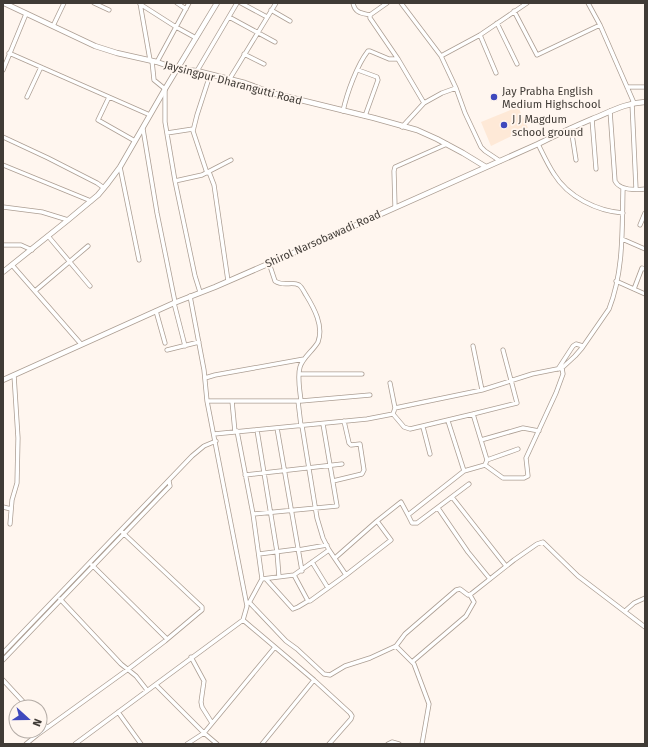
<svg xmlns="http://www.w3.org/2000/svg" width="648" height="747" font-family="'Fira Sans',sans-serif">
  <rect width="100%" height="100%" fill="#fff6ef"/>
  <!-- built -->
  <path fill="#fee9d7" d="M518 107 528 128 491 146 481 122Z"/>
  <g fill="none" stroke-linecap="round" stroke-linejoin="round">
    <!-- street casing -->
    <g stroke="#ac9e93" stroke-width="5">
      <path id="street" d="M94 3 109 10
        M140 3 150 60
        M177 3 186 9
        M241 3 267 17
        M353 3C355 13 361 13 370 15
        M387 3 370 15V18L398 59 424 103
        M401 3 441 56 456 88 465 113 481 147 485 151 500 161
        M588 3 600 25 634 103
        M140 4 176 27 196 38
        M271 10 290 21
        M514 11 537 55 600 25
        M229 17 275 42
        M497 23 517 64
        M53 26 64 3
        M480 35 496 73
        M9 53 150 115
        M244 54 264 64
        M441 56 480 35 527 3
        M152 61 154 80 165 89V122L175 181 195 276 200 292
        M157 62 189 3
        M3 70 26 14
        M358 70 377 77 378 80 365 116
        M197 71 237 3
        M229 80 276 3
        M627 87H645
        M27 97 41 67
        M109 97 98 120 135 141
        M632 103 636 189
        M343 111C347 93 357 65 368 51H370L389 59H398
        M610 111 615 181C620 191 636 190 645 189
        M592 119 596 169
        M402 127 424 103 442 93 456 88
        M571 128 576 160
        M143 129 157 213 175 302
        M167 133 193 129
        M3 137 48 158 97 183 104 188
        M538 144C543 154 548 165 554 174 568 197 597 211 623 213
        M3 165 91 201
        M120 167 139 260
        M209 172 214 185 228 281
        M207 173 193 131 197 115 210 75
        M175 181 202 175 231 160
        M3 207 42 212 68 220
        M395 207 394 171 395 167 447 144
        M640 225 645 213
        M48 236 90 286
        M622 239 645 249
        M3 245H21L32 250
        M269 263 275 281C283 287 292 281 299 285 302 287 304 292 306 295 314 308 324 326 318 342 313 351 303 357 300 367 297 377 300 391 301 401
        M12 265 81 344
        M616 281 645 294
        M634 289 642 268 645 269
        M35 291 88 246
        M174 303 185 346
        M156 311 165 343
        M473 346 482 390
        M167 350 199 342
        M503 350 517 403 473 414 487 460 485 465 503 478H524L528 476 526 458 556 393 563 374 562 368
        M558 369 573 346 576 344 583 346
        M300 374H362
        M205 378 215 375 304 359
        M390 383 395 408
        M207 401H301L370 395
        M232 401 235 432
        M298 401 301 426
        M393 414 404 427 410 429 473 414
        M448 421 464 471
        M302 426 317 518 323 538 329 550 346 575
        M423 427 430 454
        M277 428 302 571
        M257 430 277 552 279 577
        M237 431 253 514 262 579 249 603
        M214 434 367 419 393 414 395 408 482 390 532 374 562 368 575 356 582 348 609 309C624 271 622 228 623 188
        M481 440 523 428 539 431
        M487 460 518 449
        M245 475 342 464
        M333 481 362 474 364 470 360 444 351 445 349 443 344 421
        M452 497 506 566
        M3 507 11 509
        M438 508 468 552 490 579
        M253 514 337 506 323 424
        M408 515 412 523H417L469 484
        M10 524 12 500 17 483 18 438 14 375
        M298 550 327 545
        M259 554 298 549
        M335 558 377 521 401 502 408 515 464 471 485 465
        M312 562 328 588
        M92 565 167 639
        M294 575 308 601H310L346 575 391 540 377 521
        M262 579 294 575 329 550
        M266 579 293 609 298 607 308 601
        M60 599 121 664 136 676 147 690
        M249 602 286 641 297 649 324 674 330 675 345 666 370 658 396 646 405 634 456 590 460 589 468 595 471 594 514 560 537 544 543 542 578 576 645 627
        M625 611 634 603 645 598
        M243 620 314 680 350 713 352 716 351 719 329 744
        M396 646 414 664 429 704 422 744
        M3 653 192 456 204 446 216 441
        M191 657 204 681 201 702 202 707 212 723
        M3 660 166 490 170 486 169 481
        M412 662 466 616 474 602 470 595
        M3 680 28 707
        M156 685 204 733 217 744
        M118 712 141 744
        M40 720 47 727
        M26 744 37 735 127 670 165 641 202 610V607L121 531
        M75 744 243 620 247 606 207 401 204 370 190 296
        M187 744 204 733 275 647
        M262 744 314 680
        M388 744 392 742 399 744"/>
    </g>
    <!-- secondary casing -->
    <g stroke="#ac9e93" stroke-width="6">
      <path id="secondary" d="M4 3 95 46 117 53 157 62 177 69 197 71 245 83 272 93 374 118 417 130 437 139 463 153 486 167
        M3 272 68 220 98 195 108 183 120 167 165 89 217 3
        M3 380 174 303 215 287 325 239 538 144C556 135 573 127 592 119 610 112 625 103 645 102"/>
    </g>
    <!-- street -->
    <use href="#street" stroke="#fff" stroke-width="3.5"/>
    <!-- secondary -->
    <use href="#secondary" stroke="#fff" stroke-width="4.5"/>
  </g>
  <!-- markers -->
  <g fill="#3f49bd" stroke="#fff6ef" stroke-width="1.5">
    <circle cx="494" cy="97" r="4"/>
    <circle cx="504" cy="125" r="4"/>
  </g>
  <g text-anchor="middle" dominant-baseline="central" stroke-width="3.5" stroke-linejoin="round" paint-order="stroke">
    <!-- street labels -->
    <g font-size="11" fill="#403b36" stroke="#fff6ef">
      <text transform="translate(233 83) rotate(15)">Jaysingpur Dharangutti Road</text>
      <text transform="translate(323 239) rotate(-24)">Shirol Narsobawadi Road</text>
    </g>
    <!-- poi labels -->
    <g font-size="11" fill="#403b36" stroke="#fff6ef" text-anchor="start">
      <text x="502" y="91">Jay Prabha English<tspan x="502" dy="13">Medium Highschool</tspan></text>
      <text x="512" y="119">J J Magdum<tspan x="512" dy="13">school ground</tspan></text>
    </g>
  </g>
  <!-- border -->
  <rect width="648" height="747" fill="none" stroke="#403b36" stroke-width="8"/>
  <!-- north arrow -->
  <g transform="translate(28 719) rotate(111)"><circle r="19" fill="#fff6ef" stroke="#b3aba5"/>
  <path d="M0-3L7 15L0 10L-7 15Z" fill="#3f49bd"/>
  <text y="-6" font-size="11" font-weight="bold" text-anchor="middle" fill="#403b36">N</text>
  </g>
</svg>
